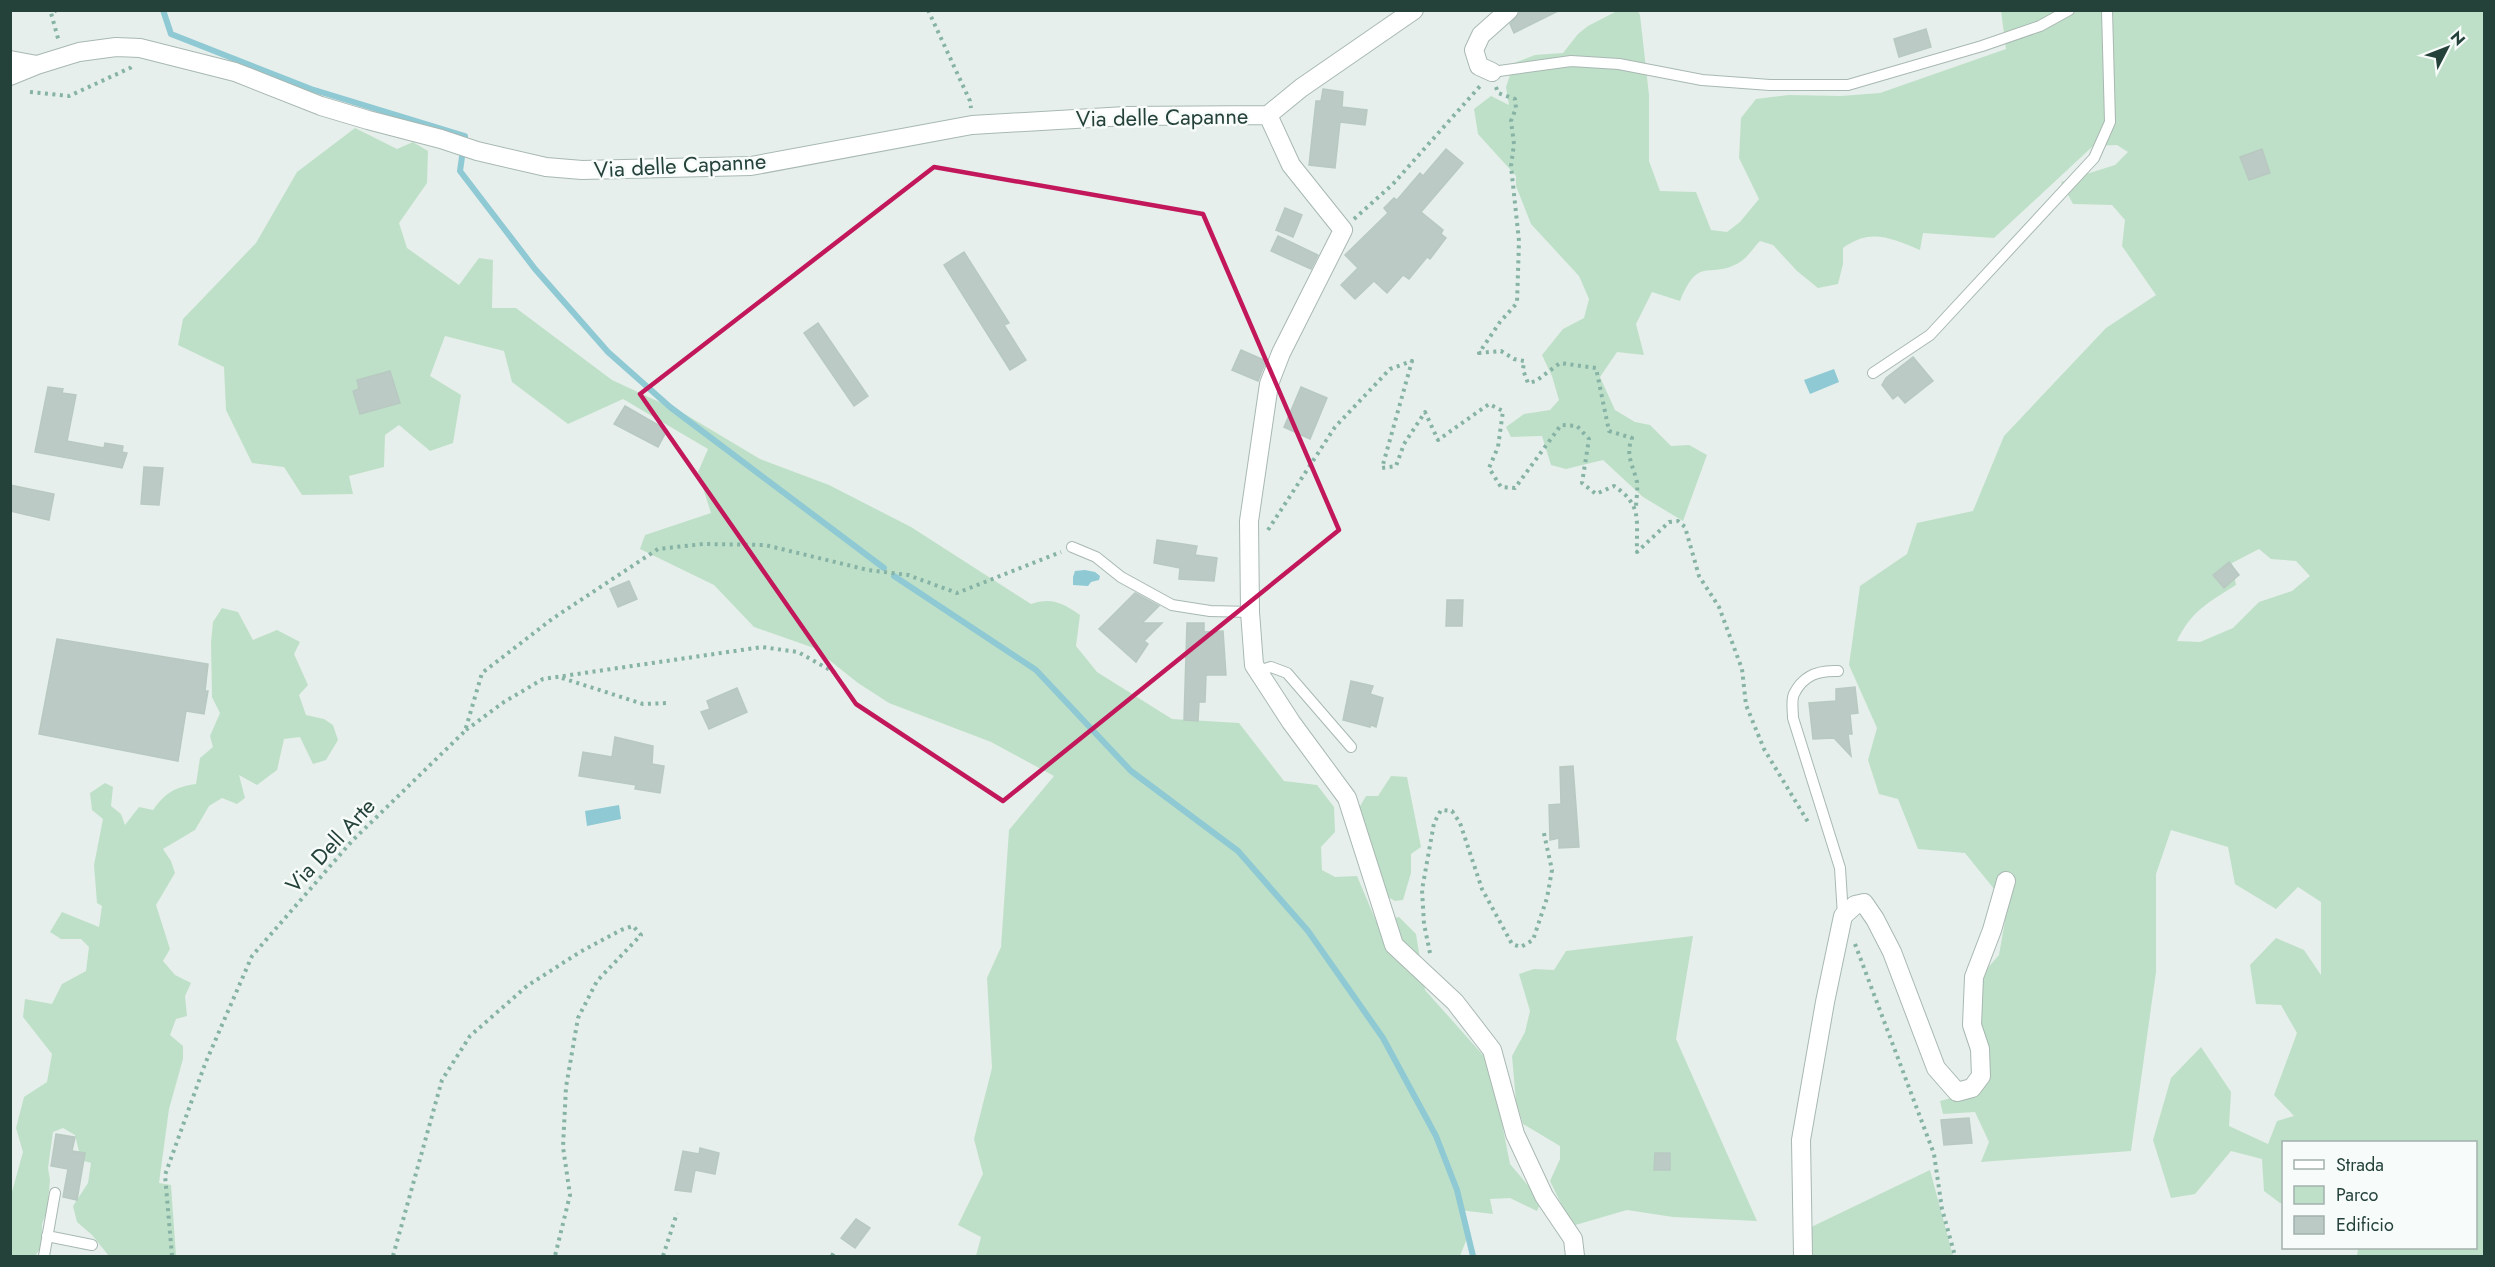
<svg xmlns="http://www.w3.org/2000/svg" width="2495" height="1267" font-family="Jost,sans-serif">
  <rect width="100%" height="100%" fill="#e6efeb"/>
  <!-- green -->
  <path fill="#bfe0c8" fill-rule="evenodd" d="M1617 11H1638L1640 15 1649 95V161L1660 191 1696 192 1711 230 1727 232 1740 222 1759 199 1739 158 1741 118 1756 99 1789 95 1841 96 1880 93 2006 49 2001 11H2484V1256H2357L2358 1248H2476V1142H2284L2283 1203H2280L2264 1191 2262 1159 2231 1151 2195 1194 2171 1198 2153 1140 2171 1078 2201 1047 2231 1092 2229 1126 2268 1144 2277 1121 2294 1116 2274 1095 2297 1033 2281 1005 2256 1004 2250 965 2276 938 2304 950 2321 975V902L2298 887 2276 909 2235 884 2228 847 2171 830 2156 874V972L2131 1151 1981 1162 1989 1142 1975 1112 1943 1114 1940 1101 1980 1090 1979 978 1999 955 2005 921 2003 900 1965 853 1918 849 1898 799 1879 794 1868 760 1877 728 1849 665 1860 586 1907 554 1917 523 1973 511 2004 436 2106 328 2156 295 2122 246 2125 220 2112 205 2073 204 2061 182 2115 165 2128 152 2117 145 2093 146 1994 238 1923 233 1920 250C1890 238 1871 228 1843 248V264L1838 284 1818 288 1797 271 1773 245 1760 241C1754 247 1747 258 1740 262 1709 281 1700 253 1680 301L1652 292 1636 324 1644 355 1617 352 1600 377 1615 410 1635 422 1650 425 1671 446 1689 445 1707 455 1683 521 1643 497 1603 460 1566 469 1551 465 1542 436 1511 437 1506 427 1524 414 1550 410 1559 400 1552 376 1542 355 1563 329 1584 318 1589 299 1579 276 1531 224 1516 186V176L1478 134 1474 109 1491 96 1509 105 1506 87 1514 63 1535 55 1563 53 1578 34 1588 26ZM2259 549 2271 559 2296 561 2310 576 2292 591 2259 602 2233 628 2200 642 2177 641C2191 611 2209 602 2236 585L2232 563Z
    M355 128 397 149 413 142 428 151 427 183 399 223 407 248 459 285 479 258 493 260 492 308H516L612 380 683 413 760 459 829 485 911 527 1031 604C1051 597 1063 603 1080 615L1076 646 1097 672 1172 719 1239 723 1284 781 1317 785 1334 807 1335 832 1321 847 1322 870 1335 877 1357 876 1376 921 1399 917 1416 934 1425 990 1490 1063 1510 1164 1541 1201 1537 1211 1510 1198 1490 1199 1493 1214 1459 1210 1469 1233 1460 1256H976L981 1237 958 1225 983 1174 974 1139 992 1068 987 978 1001 947 1009 830 1054 776 991 742 889 703 858 683 814 648 754 627 714 585 640 549 645 535 711 513 698 472 708 449 623 399 568 424 512 382 504 351 445 336 430 376 461 395 453 443 430 451 399 425 385 435 384 467 349 476 353 494 302 495 284 467 252 463 226 410 224 367 178 345 183 319 256 243 297 172Z
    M222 608 238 612 253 640 277 630 300 642 294 654 308 685 299 695 306 715 324 719 333 725 338 740 326 760 313 764 300 737 284 739 277 770 257 785 239 775 245 798 237 804 222 798 209 806 195 830 163 849 171 861 175 873 156 905 170 949 163 961 175 975 191 983 185 996 187 1016 176 1019 170 1035 183 1046V1059L169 1109 159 1183 171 1185 176 1256H109L92 1235 77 1222 73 1206 88 1183 91 1163 81 1160 75 1135 63 1128 53 1132 48 1168 50 1180 47 1210 42 1224V1246L35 1256H11V1224L12 1223 10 1199 23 1152 16 1128 24 1097 47 1082 52 1054 23 1017 25 999 52 1004 62 984 86 971 89 947 81 939H61L50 932 62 912 99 927 102 906 97 903 94 865 103 819 92 810 90 793 105 783 113 787 111 806 121 814 125 825 139 807 153 810C165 793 175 787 196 784L200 758 213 747 210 736 220 713 212 697 211 643 213 622Z
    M1391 776 1407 777 1421 847 1411 854V873L1403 900 1395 901 1372 888 1359 808 1366 796H1378Z
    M1693 936 1676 1039 1757 1221 1673 1217 1627 1210 1572 1226 1550 1181 1560 1159V1146L1523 1124 1516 1101 1512 1056 1525 1032 1530 1011 1519 974 1534 969 1554 970 1566 951Z
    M1930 1170 1953 1256H1809L1807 1229Z"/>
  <!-- water -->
  <path fill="#8ec9d4" d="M1834 369 1839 382 1810 394 1804 380Z
    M1085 570 1095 572 1100 576 1099 580 1091 582 1088 586 1073 585V577L1075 571Z
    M619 805 621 819 587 826 585 811Z"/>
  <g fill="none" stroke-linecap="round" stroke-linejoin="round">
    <!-- stream -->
    <path stroke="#8ec9d4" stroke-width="6" d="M163 10 171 34 311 89 465 136 460 171 535 269 608 352 670 407 884 568
      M894 576 1036 670 1131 771 1238 851 1308 931 1383 1038 1436 1136 1457 1190 1473 1256"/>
  </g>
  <!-- building -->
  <path fill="#bbcac4" stroke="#b8c9c2" stroke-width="1.5" d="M1522 10H1560L1514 33 1510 24Z
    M1926 29 1931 47 1899 57 1894 39Z
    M1323 89 1343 92 1342 107 1367 110 1365 125 1340 122 1335 168 1309 165 1316 101H1321Z
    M1446 149 1463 163 1421 212 1443 230 1441 234 1446 238 1430 259 1427 257 1409 279 1403 275 1387 293 1374 281 1355 299 1341 285 1358 268 1345 255 1388 213 1384 208 1394 198 1397 200 1420 173 1423 176Z
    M2262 149 2270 173 2249 180 2240 157Z
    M1285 208 1302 215 1293 237 1276 230Z
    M1278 236 1318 255 1311 269 1271 251Z
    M964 252 1009 323 1004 325 1026 360 1010 370 944 265Z
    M818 323 868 396 854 406 804 333Z
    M1241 350 1266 361 1258 381 1232 370Z
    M1913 357 1933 381 1905 403 1898 395 1893 399 1882 385 1886 378Z
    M390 371 400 403 360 414 353 391 359 389 357 380Z
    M48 387 63 389 62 393 76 395 67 441 104 448 105 443 123 446 122 452 127 453 122 468 35 452Z
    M1301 387 1327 398 1310 439 1284 427Z
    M625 406 667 430 658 447 614 424Z
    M144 467 163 468 159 505 141 504Z
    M10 485 54 494 49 520 10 511Z
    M1157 540 1197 546 1195 555 1217 558 1214 581 1179 579 1180 568 1154 563Z
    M2229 562 2239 575 2224 588 2213 575Z
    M629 581 637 599 618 607 610 589Z
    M1135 593 1159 606 1142 623H1162L1144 641 1148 644 1136 662 1099 629Z
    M1447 600H1463L1462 626H1446Z
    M1187 623H1204V632L1223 631 1226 675H1206L1205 702H1199L1198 721 1184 720Z
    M57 639 208 664 205 691H208L204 714 186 711 178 761 39 734Z
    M1351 681 1373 686 1370 694 1383 698 1376 727 1371 725 1370 727 1343 720Z
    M1855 687 1858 713 1850 714 1852 734H1848L1851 756 1834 738 1813 739 1809 703 1836 701V689Z
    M737 688 747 712 709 729 701 712 710 709 707 701Z
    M615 737 653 746 652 764 664 766 660 793 635 789 636 785 579 776 583 752 612 757Z
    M1573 766 1579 847 1559 848V838L1550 840 1549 805 1561 804 1560 767Z
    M1969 1118 1972 1143 1944 1145 1941 1120Z
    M56 1134 75 1137 72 1151 85 1153 77 1200 63 1197 68 1169 51 1166Z
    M700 1148 719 1153 715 1174 695 1170 691 1192 675 1190 683 1151 699 1154Z
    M1655 1153H1670V1170H1654Z
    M856 1219 870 1228 855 1248 841 1238Z"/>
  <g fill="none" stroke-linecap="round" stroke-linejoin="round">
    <!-- service casing -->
    <g stroke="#a8b8b2" stroke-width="12">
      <path id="service" d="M1492 72 1571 61 1619 64 1702 80 1770 85H1848L1982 46 2040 26 2069 10
        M1873 373 1930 335 2094 158 2110 122 2107 10
        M1072 547 1096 557 1121 577 1172 605 1210 611 1250 612
        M1258 671 1271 667 1287 673 1351 747
        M1838 671C1819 670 1803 675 1794 694 1791 700 1793 711 1793 718L1840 868 1843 916
        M47 1236 92 1245
        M44 1256 55 1193"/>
    </g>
    <!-- minor casing -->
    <g stroke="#a8b8b2" stroke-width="20">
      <path id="minor" d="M10 60 37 65 10 76
        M37 65 79 52 116 47 140 48 235 72 321 106 368 120 441 139 477 151 546 167 582 170 751 166 972 125 1126 116 1268 115 1301 88 1414 10
        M1492 72 1479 66 1474 50 1481 35 1509 10
        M1268 115 1291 165 1343 230 1281 353 1269 384 1249 521 1250 612 1254 665 1291 722 1347 798 1394 945 1455 1002 1492 1050 1515 1134 1544 1196 1573 1239 1575 1256
        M1803 1256 1801 1140 1825 1002 1843 916 1855 905 1864 903 1875 919 1892 952 1936 1068 1957 1092 1972 1088 1981 1076 1980 1049 1972 1025 1974 977 1992 930 2006 881"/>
    </g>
    <!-- path -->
    <path stroke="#86b3a5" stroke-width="4" stroke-dasharray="3 4.5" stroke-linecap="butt" d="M57 10 51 13 59 42
      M928 10 970 101 971 108
      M1496 87 1498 93 1515 99 1516 108 1511 121 1514 144 1511 166 1519 241 1517 303 1500 322 1479 353 1501 351 1514 359 1524 361 1523 370 1528 383 1536 381 1560 363 1596 368 1609 431 1632 438C1625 455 1633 465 1637 482 1638 490 1636 500 1636 508
      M30 92 69 96 130 68 133 65
      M1354 219 1393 184 1481 85
      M1268 530 1335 427 1390 369 1412 361 1382 468 1396 466 1404 444 1425 412 1438 440 1489 404 1503 411 1498 447 1489 468 1501 487 1515 488 1561 425 1577 426 1589 439 1582 483 1596 494 1614 486C1643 505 1636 521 1637 552L1669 522 1678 521 1685 527 1699 576 1719 607 1742 669 1746 705 1764 749 1808 822
      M562 678 643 704 668 703
      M466 730 504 702 543 679 762 647 798 652 839 675
      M1855 944 1934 1154 1942 1209 1955 1256
      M1430 953 1424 924 1422 890 1434 823 1441 810 1452 811 1460 823 1482 889 1512 944 1521 947 1533 940 1547 898 1552 870 1543 829
      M172 1256 165 1175 205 1064 252 956 352 841 465 731 482 673 552 619 658 549 703 544 765 545 868 570 908 575 957 593 1061 552
      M393 1256 442 1080 470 1036 527 986 580 952 621 930 633 926 641 935 597 981 578 1018 566 1087 563 1147 570 1195 555 1256
      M663 1256 677 1213
      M832 1256 834 1252"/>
    <!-- service -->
    <use href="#service" stroke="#fff" stroke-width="10"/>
    <!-- minor -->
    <use href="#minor" stroke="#fff" stroke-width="18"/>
  </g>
  <!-- marked area -->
  <path fill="none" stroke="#c2185b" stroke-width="4.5" stroke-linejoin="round" d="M934 167 1203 214 1339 530 1003 801 856 704 640 394Z"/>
  <g text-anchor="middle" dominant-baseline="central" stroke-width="5" stroke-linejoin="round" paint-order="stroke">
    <!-- street labels -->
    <g font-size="22" fill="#24423a" stroke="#f7fbf9">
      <text transform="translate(1162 117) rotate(-1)">Via delle Capanne</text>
      <text transform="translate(680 165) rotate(-3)">Via delle Capanne</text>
      <text transform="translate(330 845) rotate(-47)">Via Dell Arte</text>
    </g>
  </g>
  <!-- border -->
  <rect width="2495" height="1267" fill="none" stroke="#24423a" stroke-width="24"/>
  <!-- legend -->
  <rect x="2282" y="1141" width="195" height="108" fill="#f7fbf9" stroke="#a3b1ad" stroke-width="1.5"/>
  <rect x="2294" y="1160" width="30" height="9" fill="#ffffff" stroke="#a3b1ad" stroke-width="1.5"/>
  <text x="2336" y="1171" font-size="18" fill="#24423a">Strada</text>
  <rect x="2294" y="1186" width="30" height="18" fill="#bfe0c8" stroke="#a3b1ad" stroke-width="1.5"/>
  <text x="2336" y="1201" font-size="18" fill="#24423a">Parco</text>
  <rect x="2294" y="1216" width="30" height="18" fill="#bbcac4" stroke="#a3b1ad" stroke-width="1.5"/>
  <text x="2336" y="1231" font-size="18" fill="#24423a">Edificio</text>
  <!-- north arrow -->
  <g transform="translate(2447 48) rotate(48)" stroke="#f7fbf9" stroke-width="4.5" paint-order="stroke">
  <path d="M0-4.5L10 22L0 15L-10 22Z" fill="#24423a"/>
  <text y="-9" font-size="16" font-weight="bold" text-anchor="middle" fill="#24423a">N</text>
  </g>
</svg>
